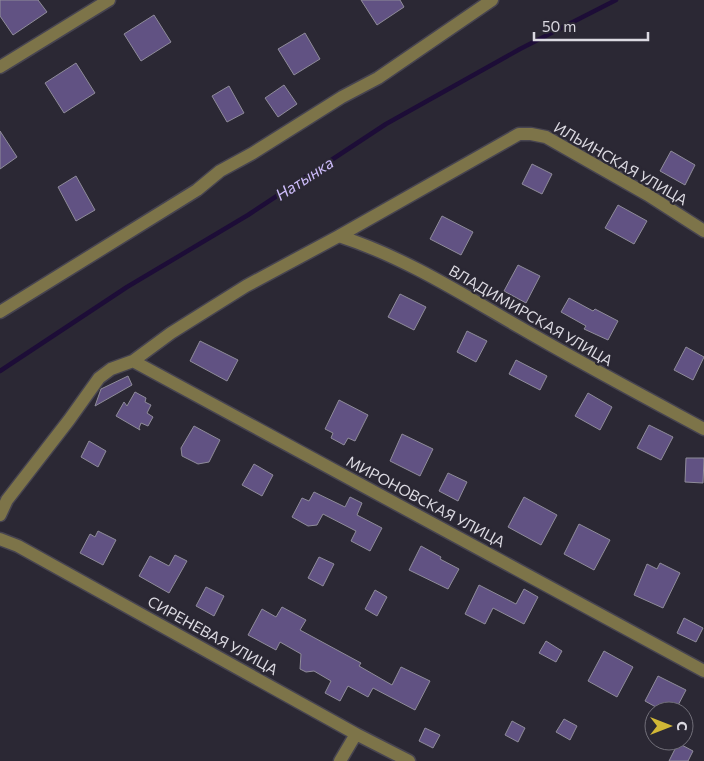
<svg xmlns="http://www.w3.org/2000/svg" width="704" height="761" font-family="Commissioner,sans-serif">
  <rect width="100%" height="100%" fill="#2b2834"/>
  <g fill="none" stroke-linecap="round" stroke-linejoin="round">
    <!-- stream -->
    <path stroke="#1d0d37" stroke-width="4.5" d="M0 371 127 287 248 215 386 124 520 49 616 0"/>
  </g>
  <!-- building -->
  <path fill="#615283" stroke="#8f8c9a" d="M0 0H38L47 12 13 35 0 16Z
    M361 0H400L404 7 377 25Z
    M154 15 171 42 141 61 124 34Z
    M305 33 320 59 294 75 278 49Z
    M76 63 95 93 64 113 45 83Z
    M284 85 297 104 278 117 265 98Z
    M229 86 244 113 227 122 212 96Z
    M0 131 17 157 0 169Z
    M671 151 695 165 685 185 660 171Z
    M532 164 552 174 542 194 522 184Z
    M76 176 95 210 76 221 58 187Z
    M618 205 647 221 634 244 605 228Z
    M442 216 473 232 461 255 430 239Z
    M518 265 540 276 526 303 504 291Z
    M400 294 426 307 414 330 388 317Z
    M569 298 593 311 595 309 618 321 608 340 584 329 586 326 561 312Z
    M467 331 487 341 476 362 457 352Z
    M200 341 238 360 227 381 190 361Z
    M686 347 704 357 693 380 674 370Z
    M516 360 547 376 540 390 509 374Z
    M128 376 132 385 95 406 101 389Z
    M135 392 146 398 145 402 151 405 147 413 153 417 148 426 141 423 139 428 140 430 116 416 124 402 127 406Z
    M588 393 612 407 600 430 575 416Z
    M339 400 368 415 355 441 348 438 344 445 331 438 333 433 325 429Z
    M649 425 673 437 661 460 637 448Z
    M194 426 220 440 209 462 198 464 182 456 181 448Z
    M402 434 433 449 420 476 390 461Z
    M89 441 106 451 98 467 81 457Z
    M686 458H704L703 483 685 482Z
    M254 464 273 475 262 496 242 485Z
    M448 473 467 482 458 501 439 491Z
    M314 492 345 507 350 497 362 503 357 515 382 528 370 551 351 541 356 531 323 514 317 525 308 526 292 517 302 498 309 501Z
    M524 497 557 515 541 545 508 527Z
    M579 524 610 540 594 570 564 554Z
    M98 531 116 540 103 565 80 553 90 534 95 537Z
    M421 546 441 557 440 559 459 569 448 589 409 570Z
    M175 555 187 561 169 593 139 576 150 556 169 566Z
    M319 557 334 564 323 586 308 578Z
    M660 563 680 573 663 608 634 595 647 564 657 569Z
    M479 585 516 604 524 589 538 597 524 624 493 608 485 624 465 614Z
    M206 587 224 596 214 616 196 606Z
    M375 590 387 597 377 616 365 609Z
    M282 607 306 620 300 630 361 663 359 666 392 685 401 667 430 681 415 710 373 688 368 697 348 686 340 701 325 693 331 681 314 671 306 672 300 669 301 654 280 642 276 650 248 635 262 609 276 617Z
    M684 618 703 628 696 642 677 633Z
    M546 641 562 651 556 662 539 653Z
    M604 651 633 667 617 697 588 681Z
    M658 676 686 690 675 711H663L645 701Z
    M564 719 577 726 570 740 556 732Z
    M512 721 525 728 518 742 505 735Z
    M425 728 440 735 433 748 419 741Z
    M678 743 693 751 688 761H669Z"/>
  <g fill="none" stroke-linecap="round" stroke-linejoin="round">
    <!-- minor casing -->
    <g stroke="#474450" stroke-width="15">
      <path id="minor" d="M0 67 109 0
        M339 236C404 257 462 294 521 328 581 363 643 396 704 429
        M0 312 197 190 220 171 253 153 342 97 378 78 492 0
        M133 361 704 671
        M0 515 7 500 69 420 99 378 111 369 133 361 171 333 246 286 339 236 519 134H531L546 137 648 195 704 231
        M0 539 18 546 356 734 409 761
        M340 761 356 734"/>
    </g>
    <!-- minor -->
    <use href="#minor" stroke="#7d7449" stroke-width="12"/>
  </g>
  <g text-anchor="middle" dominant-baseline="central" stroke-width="4.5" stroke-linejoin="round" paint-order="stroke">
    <!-- street labels -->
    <g font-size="15" fill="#dbd9e1" stroke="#2b2834">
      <text transform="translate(621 163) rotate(30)">ИЛЬИНСКАЯ УЛИЦА</text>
      <text transform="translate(531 315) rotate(30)">ВЛАДИМИРСКАЯ УЛИЦА</text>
      <text transform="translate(426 501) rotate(28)">МИРОНОВСКАЯ УЛИЦА</text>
      <text transform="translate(213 635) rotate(29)">СИРЕНЕВАЯ УЛИЦА</text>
    </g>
    <!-- water labels -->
    <g font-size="16" font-style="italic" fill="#cdbcfa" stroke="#2b2834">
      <text transform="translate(304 178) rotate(-33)">Натынка</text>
    </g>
  </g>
  <!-- north arrow -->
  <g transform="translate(669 726) rotate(90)"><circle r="24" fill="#2b2834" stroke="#716f79"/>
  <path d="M0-4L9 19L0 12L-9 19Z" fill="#d1b736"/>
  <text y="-8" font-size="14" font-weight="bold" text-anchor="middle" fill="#dbd9e1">С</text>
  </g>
  <!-- scale -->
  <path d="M534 32v8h114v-8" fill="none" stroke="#dbd9e1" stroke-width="2.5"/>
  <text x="542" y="32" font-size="15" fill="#dbd9e1" stroke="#2b2834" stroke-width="4" paint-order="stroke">50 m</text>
</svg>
